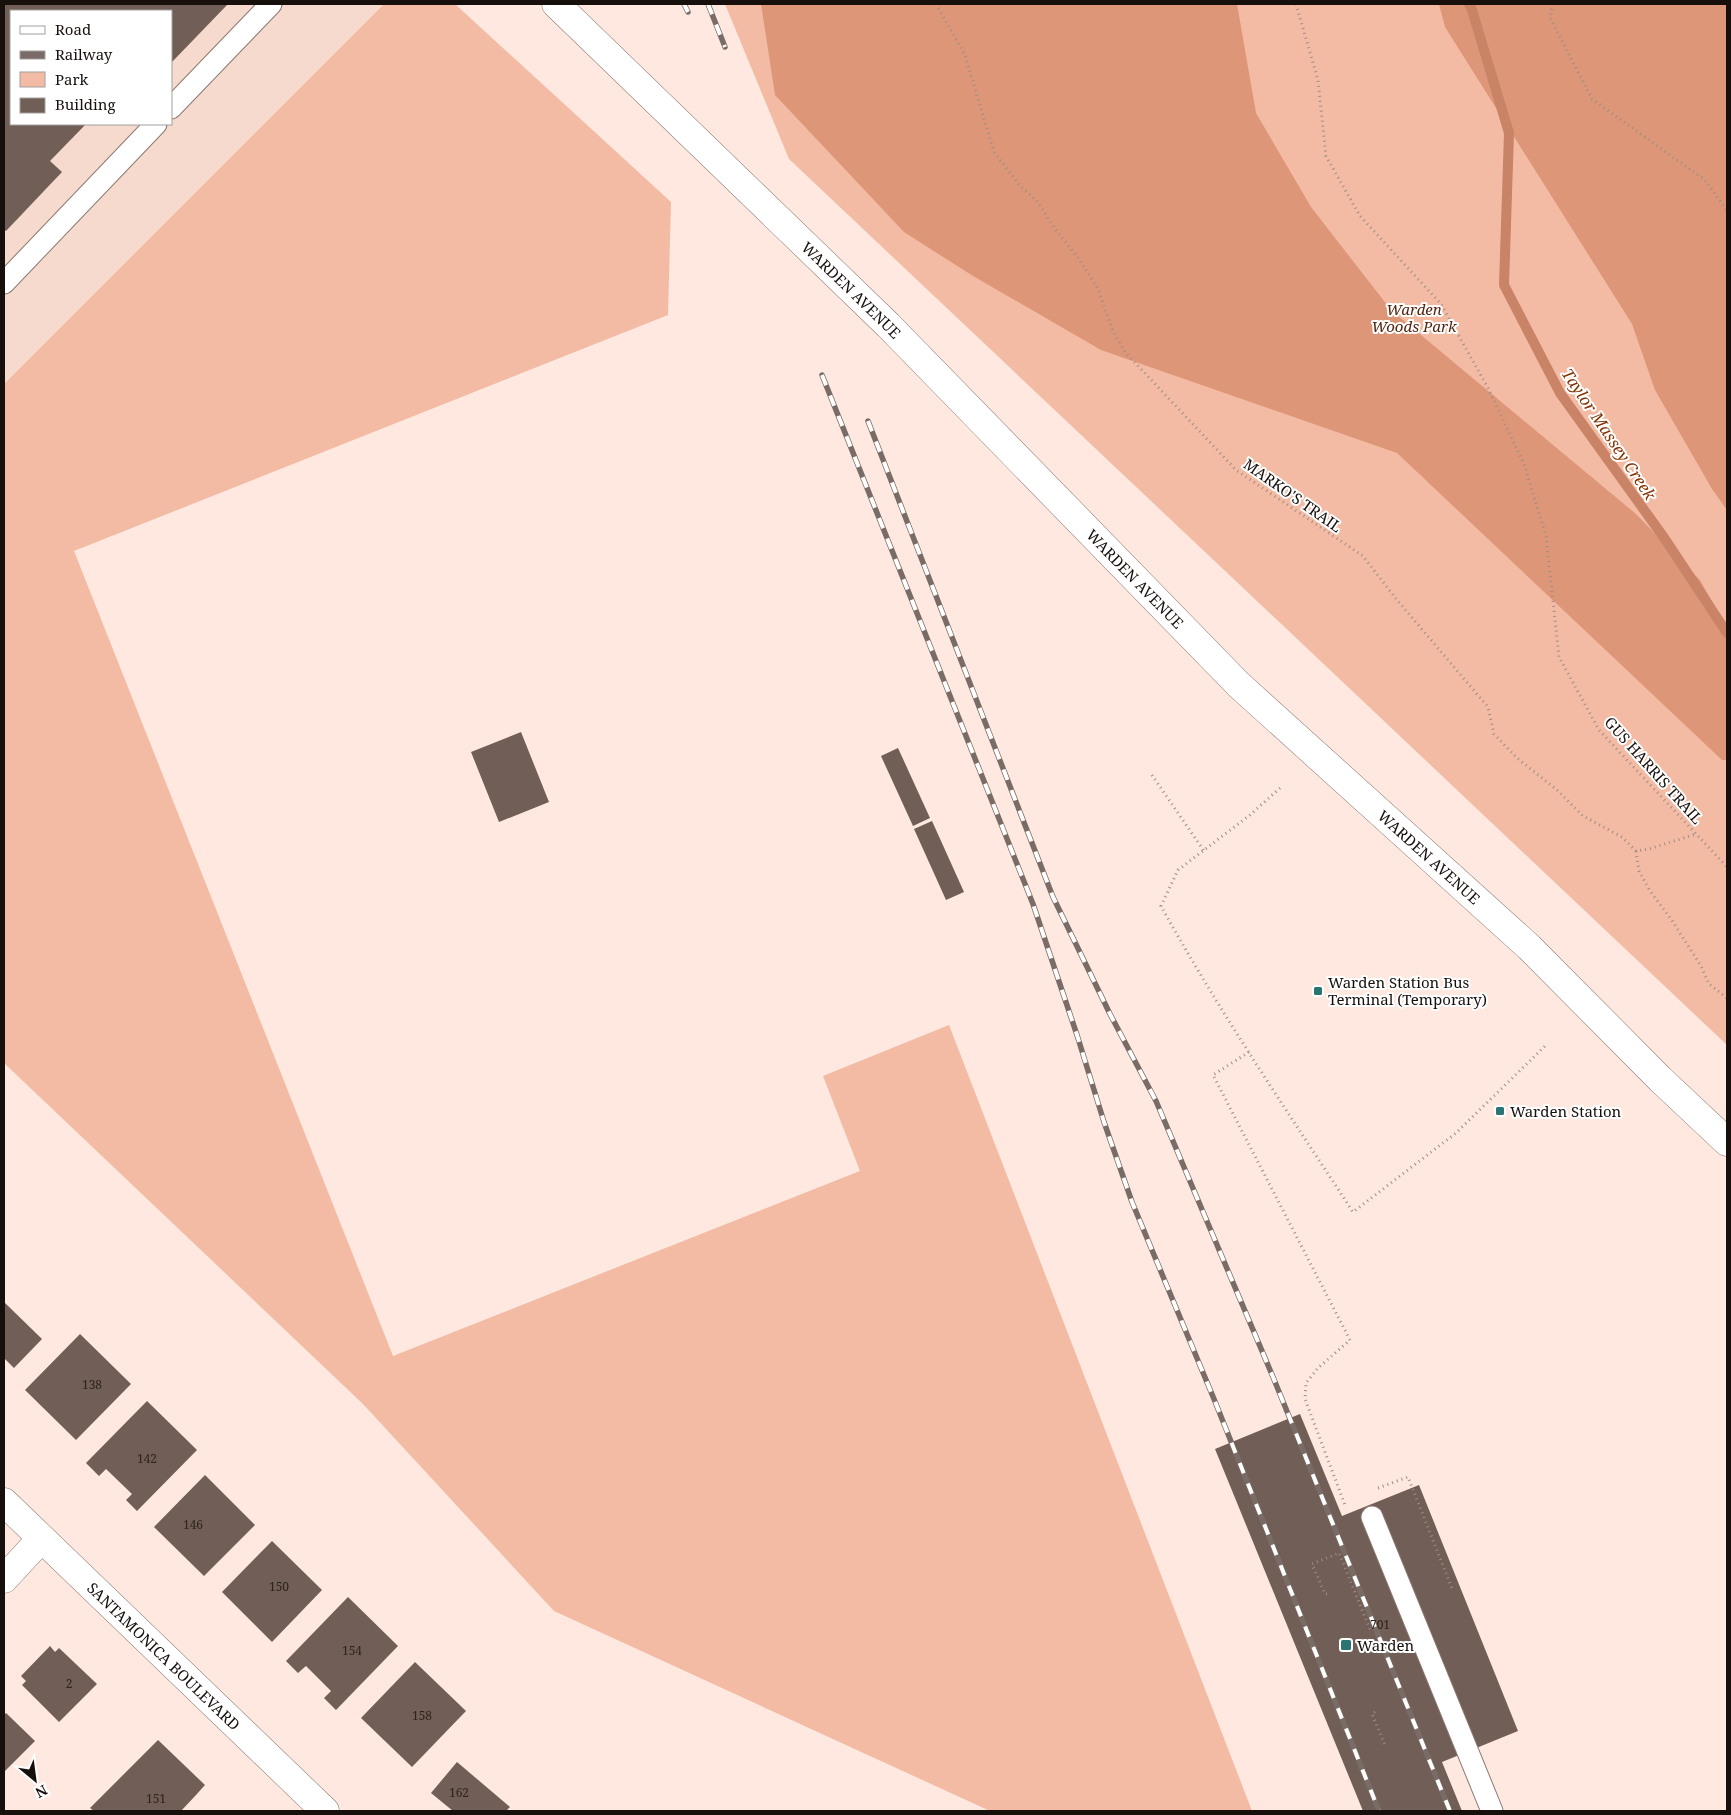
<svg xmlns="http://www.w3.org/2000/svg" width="1731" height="1815" font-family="'Noto Serif',serif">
  <rect width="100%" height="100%" fill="#fee8df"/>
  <!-- built -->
  <path fill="#f7dace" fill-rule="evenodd" d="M4 4H384L4 384ZM11 11H171V124H11Z"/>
  <!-- green -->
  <path fill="#f3bba4" d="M384 4H455L671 202 668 315 74 551 393 1356 860 1171 823 1076 949 1025 1252 1811H990L554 1611 363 1404 4 1063V384Z
    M725 4H1727V1045L789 159Z"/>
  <!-- forest -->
  <path fill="#dd9678" d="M761 4H1237L1256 113 1311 207 1391 310 1636 514 1700 580 1727 628V760H1722L1397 453 1101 350 973 276 904 232 775 95Z
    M1439 4H1727V510L1712 489 1655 390 1632 324 1445 27Z"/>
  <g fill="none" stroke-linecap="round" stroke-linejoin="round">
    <!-- stream -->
    <path stroke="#c98366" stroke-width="10" d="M1469 4 1472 10 1509 133 1504 285 1560 393 1665 539 1727 633"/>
  </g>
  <!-- building -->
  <path fill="#715e56" d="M4 4H228L171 63V11H11V124H86L50 161 62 172 6 231 4 229Z
    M521 732 549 802 499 822 471 752Z
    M898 748 930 818 913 826 881 756Z
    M932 821 964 892 946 900 914 829Z
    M4 1302 42 1339 14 1368 4 1358Z
    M80 1334 131 1384 76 1440 25 1390Z
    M147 1401 197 1450 137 1511 126 1500 132 1494 106 1469 99 1476 86 1463Z
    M1300 1414 1342 1516 1419 1485 1518 1731 1442 1762 1462 1811H1363L1215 1449Z
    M205 1475 255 1525 204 1576 154 1527Z
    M272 1541 322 1590 272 1642 222 1592Z
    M348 1597 398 1646 336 1710 324 1698 331 1691 306 1666 298 1673 286 1661Z
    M50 1646 55 1652 59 1648 97 1684 59 1722 22 1685 26 1681 21 1676Z
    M415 1662 466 1711 412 1767 361 1718Z
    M6 1713 35 1741 4 1772V1715Z
    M158 1740 205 1785 196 1795 181 1811H94L90 1808Z
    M457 1762 510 1807 506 1811H453L431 1793Z"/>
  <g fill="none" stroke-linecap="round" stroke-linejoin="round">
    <!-- service casing -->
    <g stroke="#8c7870" stroke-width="23">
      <path id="service" d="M171 108 271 4
        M4 283 156 124
        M1372 1517 1492 1811"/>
    </g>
    <!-- minor casing -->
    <g stroke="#8c7870" stroke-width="29">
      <g id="minor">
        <path id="s1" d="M4 1502 325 1811"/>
        <path d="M4 1579 41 1539"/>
      </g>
    </g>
    <!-- secondary casing -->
    <g stroke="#8c7870" stroke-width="29">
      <g id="secondary">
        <path id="s2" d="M556 4 888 325 1239 685 1529 947 1660 1079 1727 1142"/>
      </g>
    </g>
    <!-- path -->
    <path stroke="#9d8d87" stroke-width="3" stroke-dasharray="1 4" stroke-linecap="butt" d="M936 4 965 55 994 152 1020 186 1037 201 1055 229 1079 259 1098 289 1112 329 1125 352 1236 470 1363 556 1397 600 1488 707 1494 734 1517 758 1557 790 1583 816 1622 837 1636 851 1649 849 1696 834
      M1296 4 1318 80 1326 156 1360 216 1441 304 1488 388 1524 464 1546 536 1559 657 1599 730 1727 867
      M1553 4 1550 18 1592 99 1705 180 1727 211
      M1152 775 1204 851
      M1280 788 1250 815 1178 870 1161 906C1219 1011 1287 1111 1353 1212L1456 1133 1545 1046
      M1636 851 1639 871 1650 891 1671 919 1701 966 1709 984 1727 998
      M1249 1052 1213 1075 1350 1340 1318 1368 1306 1383 1305 1399 1345 1505
      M1378 1488 1408 1477 1453 1591
      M1327 1594H1325L1312 1564 1339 1553 1371 1632
      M1375 1712 1372 1714 1385 1745"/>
    <!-- service -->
    <use href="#service" stroke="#fff" stroke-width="21"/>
    <!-- minor -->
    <use href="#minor" stroke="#fff" stroke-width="28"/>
    <!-- secondary -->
    <use href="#secondary" stroke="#fff" stroke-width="28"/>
    <!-- rail casing -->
    <g stroke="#796c66" stroke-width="5.5">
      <path id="rail" d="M684 4 688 12
        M708 4 725 47
        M822 375 1033 904 1077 1035 1104 1122 1132 1202 1214 1399 1379 1811
        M868 421 1053 897 1110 1014 1156 1101 1273 1377 1450 1811"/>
    </g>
    <!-- rail -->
    <use href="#rail" stroke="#fff" stroke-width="4" stroke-dasharray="11" stroke-linecap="butt"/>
  </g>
  <!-- markers -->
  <g fill="#2a7473" stroke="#fff" stroke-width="2">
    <rect x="1313" y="986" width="10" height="10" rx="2.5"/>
    <rect x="1495" y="1106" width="10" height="10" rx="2.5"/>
    <rect x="1340" y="1639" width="12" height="12" rx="2.5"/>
  </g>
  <g text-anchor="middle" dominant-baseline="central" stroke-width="4" stroke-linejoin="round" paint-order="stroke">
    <!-- number labels -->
    <g font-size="12" fill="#2d231e">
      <text x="92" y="1384">138</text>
      <text x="147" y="1458">142</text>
      <text x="193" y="1524">146</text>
      <text x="279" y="1586">150</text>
      <text x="1380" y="1624">701</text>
      <text x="352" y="1650">154</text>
      <text x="69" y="1683">2</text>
      <text x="422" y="1715">158</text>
      <text x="459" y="1792">162</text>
      <text x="156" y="1798">151</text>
    </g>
    <!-- street labels -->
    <g font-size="15" fill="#160f0c" stroke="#fff">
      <text stroke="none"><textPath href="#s2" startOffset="411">WARDEN AVENUE</textPath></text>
      <text transform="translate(1293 495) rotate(35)">MARKO'S TRAIL</text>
      <text stroke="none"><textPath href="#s2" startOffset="816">WARDEN AVENUE</textPath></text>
      <text transform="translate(1654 770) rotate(48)">GUS HARRIS TRAIL</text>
      <text stroke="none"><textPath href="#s2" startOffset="1221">WARDEN AVENUE</textPath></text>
      <text stroke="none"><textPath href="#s1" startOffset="222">SANTAMONICA BOULEVARD</textPath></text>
    </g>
    <!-- park labels -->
    <g font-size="15" font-style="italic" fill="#532510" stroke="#fff">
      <text x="1414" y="309">Warden<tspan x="1414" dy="17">Woods Park</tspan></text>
    </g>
    <!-- poi labels -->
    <g font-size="15" fill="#160f0c" stroke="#fff" text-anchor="start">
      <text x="1328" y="982">Warden Station Bus<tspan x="1328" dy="17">Terminal (Temporary)</tspan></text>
      <text x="1510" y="1111">Warden Station</text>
      <text x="1357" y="1645">Warden</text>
    </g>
    <!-- water labels -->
    <g font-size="16" font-style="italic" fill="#843100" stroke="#fff">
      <text transform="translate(1609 434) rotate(56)">Taylor Massey Creek</text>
    </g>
  </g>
  <!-- border -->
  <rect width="1731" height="1815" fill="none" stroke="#160f0c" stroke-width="10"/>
  <!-- legend -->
  <rect x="10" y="10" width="162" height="115" fill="#ffffff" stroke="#a29f9e"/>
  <rect x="20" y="26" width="25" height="8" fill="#ffffff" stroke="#a29f9e"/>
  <text x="55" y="35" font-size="15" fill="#160f0c">Road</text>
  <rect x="20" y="51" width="25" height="8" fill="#796c66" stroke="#a29f9e"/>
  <text x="55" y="60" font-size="15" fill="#160f0c">Railway</text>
  <rect x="20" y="72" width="25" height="15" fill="#f3bba4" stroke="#a29f9e"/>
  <text x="55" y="85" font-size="15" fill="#160f0c">Park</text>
  <rect x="20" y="98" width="25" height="15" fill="#715e56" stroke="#a29f9e"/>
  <text x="55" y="110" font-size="15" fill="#160f0c">Building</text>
  <!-- north arrow -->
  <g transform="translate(35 1780) rotate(151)" stroke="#ffffff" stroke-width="4" paint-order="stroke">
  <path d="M0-4L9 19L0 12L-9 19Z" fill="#160f0c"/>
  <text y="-8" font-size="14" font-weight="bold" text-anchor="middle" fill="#160f0c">N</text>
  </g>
</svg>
